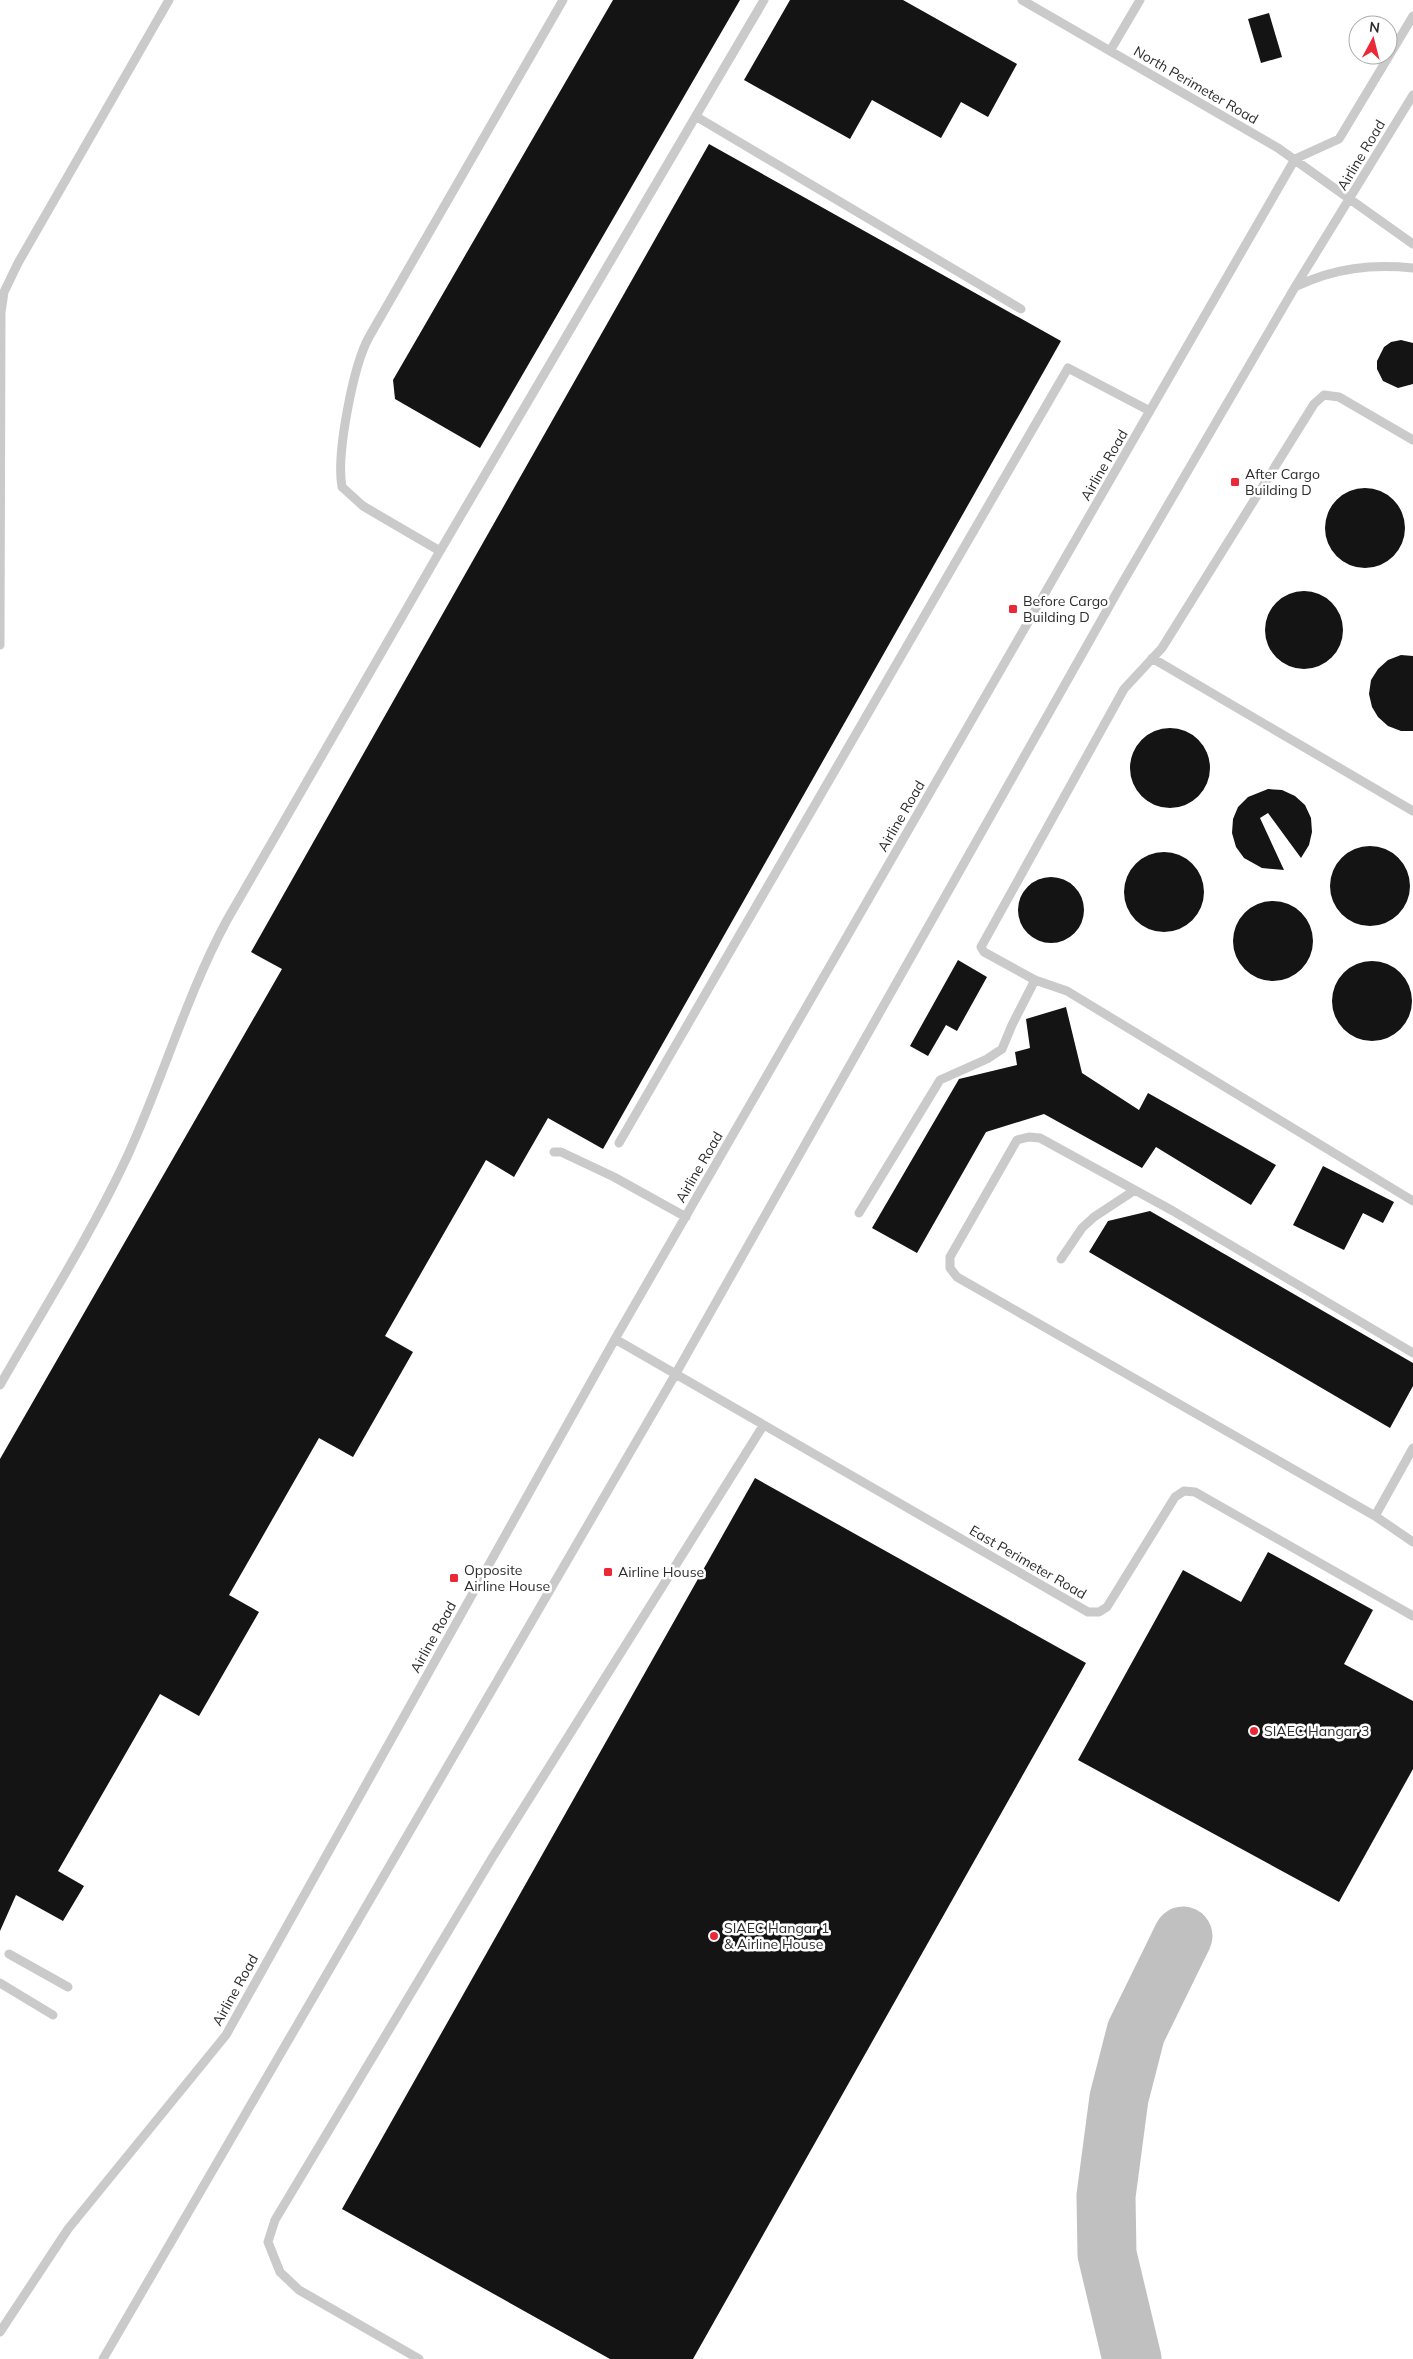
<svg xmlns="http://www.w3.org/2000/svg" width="1413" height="2359" font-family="Mulish,sans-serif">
  <rect width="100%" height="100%" fill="#fff"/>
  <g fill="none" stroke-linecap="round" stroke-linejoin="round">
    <!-- taxiway -->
    <path stroke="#c0c0c0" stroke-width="59" d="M1132 2359 1107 2254 1106 2196 1119 2098 1136 2032 1183 1936"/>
  </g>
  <!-- building -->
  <path fill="#141414" d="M613 0H740L480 448 395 399 393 380Z
    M790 0H903L1017 64 988 117 961 102 941 138 872 100 850 139 744 80Z
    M1269 13 1282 57 1261 63 1248 19Z
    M709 144 1061 341 603 1149 548 1118 514 1177 486 1160 385 1336 413 1352 353 1457 319 1438 229 1595 259 1612 199 1716 160 1694 58 1871 84 1886 63 1921 16 1895 0 1931V1459L282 969 251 952Z
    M1401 340 1413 343V384L1398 388 1383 381 1377 369V361L1384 347 1391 342Z
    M1325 528a40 40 0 1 1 80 0a40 40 0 1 1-80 0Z
    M1265 630a39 39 0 1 1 78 0a39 39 0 1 1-78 0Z
    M1401 655 1413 656V731H1401L1388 726 1378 717 1372 707 1369 694 1371 680 1378 669 1388 660Z
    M1130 768a40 40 0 1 1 80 0a40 40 0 1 1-80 0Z
    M1268 789 1282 790 1295 796 1305 805 1311 818 1312 832 1309 845 1301 858 1268 813 1260 818 1284 870 1262 868 1244 858 1236 847 1232 833 1233 819 1238 807 1248 797Z
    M1330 886a40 40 0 1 1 80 0a40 40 0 1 1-80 0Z
    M1124 892a40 40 0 1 1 80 0a40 40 0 1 1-80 0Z
    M1018 910a33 33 0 1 1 66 0a33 33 0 1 1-66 0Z
    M1233 941a40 40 0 1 1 80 0a40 40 0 1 1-80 0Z
    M958 960 987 977 957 1031 946 1025 928 1056 910 1046Z
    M1332 1001a40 40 0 1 1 80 0a40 40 0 1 1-80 0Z
    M1066 1007 1082 1073 1139 1110 1148 1093 1276 1165 1251 1205 1156 1147 1142 1168 1044 1114 986 1132 917 1253 872 1228 959 1079 1017 1065 1015 1052 1030 1048 1026 1019Z
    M1323 1166 1394 1202 1383 1223 1363 1213 1344 1250 1293 1225Z
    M1150 1211 1413 1363V1386L1390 1428 1089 1252 1108 1221Z
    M755 1478 1086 1663 693 2359H610L342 2209Z
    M1268 1552 1373 1610 1344 1664 1413 1701V1769L1339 1902 1078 1760 1183 1570 1241 1602Z"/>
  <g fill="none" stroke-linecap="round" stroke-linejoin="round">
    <!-- lane -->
    <path stroke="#cacaca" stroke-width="9" d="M1022 0 1278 148 1413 244
      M1110 51 1140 0
      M697 117 1021 309
      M1297 286C1335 268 1371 264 1413 268
      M1413 440 1339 397 1324 395 1314 404 1162 648 1124 689 981 947 984 952 1035 980 1067 991 1413 1201
      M440 551 363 506 342 487C336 455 353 366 369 337L563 0
      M0 645 1 312 4 292 18 263 169 0
      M1152 658 1413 811
      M619 1143 1068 368 1150 411
      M554 1152H561L614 1177 686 1217
      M859 1213 940 1080 987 1059 1002 1049 1012 1025 1035 980
      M1061 1259 1082 1228 1094 1217 1135 1190
      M615 1339 1088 1612H1099L1107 1607 1175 1497 1184 1491 1195 1492 1413 1616
      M1413 1353 1173 1211 1040 1138 1029 1137 1017 1140 950 1257V1268L957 1277 1375 1516 1413 1542
      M0 1385C43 1310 90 1236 127 1157 163 1079 186 996 227 920L440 551 764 0
      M1375 1516 1413 1448
      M9 1954 68 1987
      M0 1983 53 2015
      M0 2332 68 2229 226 2035 615 1339 1295 159 1339 139 1413 16
      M103 2359 675 1375 1120 587 1295 287 1413 95
      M419 2359 299 2290 280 2272 268 2242 275 2220 492 1858 763 1426"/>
  </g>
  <!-- markers -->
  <g fill="#ea2837" stroke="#fff" stroke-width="2">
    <rect x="1230" y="477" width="10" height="10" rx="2.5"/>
    <rect x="1008" y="604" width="10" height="10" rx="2.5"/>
    <rect x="603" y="1567" width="10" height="10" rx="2.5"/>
    <rect x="449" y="1573" width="10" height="10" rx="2.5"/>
    <circle cx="1254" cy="1731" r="5"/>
    <circle cx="714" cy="1936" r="5"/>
  </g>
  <g text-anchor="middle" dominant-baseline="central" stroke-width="5" stroke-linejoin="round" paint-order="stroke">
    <!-- street labels -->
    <g font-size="14" fill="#2d2d2d" stroke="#fff">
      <text transform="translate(1196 85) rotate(30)">North Perimeter Road</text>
      <text transform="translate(1361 155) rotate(-59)">Airline Road</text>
      <text transform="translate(1104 465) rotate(-60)">Airline Road</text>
      <text transform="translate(901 816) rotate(-60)">Airline Road</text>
      <text transform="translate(699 1167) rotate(-60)">Airline Road</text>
      <text transform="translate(1028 1562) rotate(30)">East Perimeter Road</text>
      <text transform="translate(433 1637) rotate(-61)">Airline Road</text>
      <text transform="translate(235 1990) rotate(-61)">Airline Road</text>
    </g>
    <!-- poi labels -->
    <g font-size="14" fill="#2d2d2d" stroke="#fff" text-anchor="start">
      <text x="1245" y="474">After Cargo<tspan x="1245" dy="16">Building D</tspan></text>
      <text x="1023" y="601">Before Cargo<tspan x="1023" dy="16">Building D</tspan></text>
      <text x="464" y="1570">Opposite<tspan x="464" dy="16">Airline House</tspan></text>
      <text x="618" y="1572">Airline House</text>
      <text x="1264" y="1731">SIAEC Hangar 3</text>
      <text x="724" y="1928">SIAEC Hangar 1<tspan x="724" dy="16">&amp; Airline House</tspan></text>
    </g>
  </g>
  <!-- north arrow -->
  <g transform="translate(1373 40) rotate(7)"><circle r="24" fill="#ffffff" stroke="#ababab"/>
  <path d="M0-4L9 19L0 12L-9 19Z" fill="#ea2837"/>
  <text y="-8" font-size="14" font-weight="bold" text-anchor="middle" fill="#2d2d2d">N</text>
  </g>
</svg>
